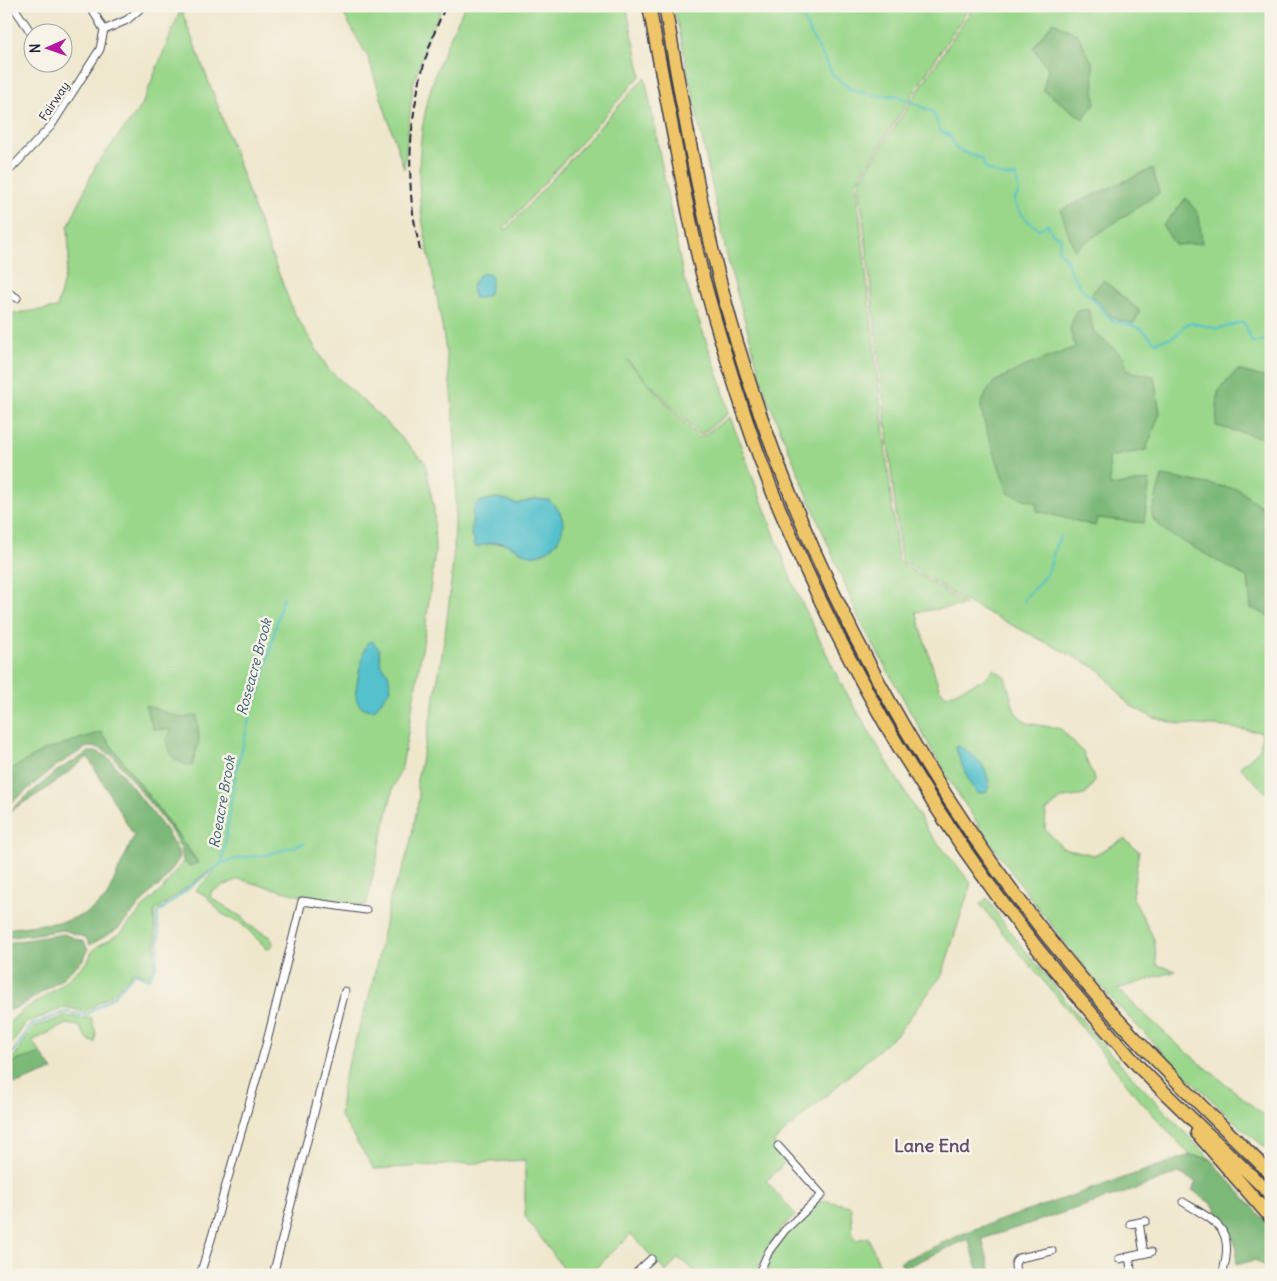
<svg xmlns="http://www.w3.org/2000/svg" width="1277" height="1281" font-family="Delius,sans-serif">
  <rect width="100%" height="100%" fill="#f7f3e8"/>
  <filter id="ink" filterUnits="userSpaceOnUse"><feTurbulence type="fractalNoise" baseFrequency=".02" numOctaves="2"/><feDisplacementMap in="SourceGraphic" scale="10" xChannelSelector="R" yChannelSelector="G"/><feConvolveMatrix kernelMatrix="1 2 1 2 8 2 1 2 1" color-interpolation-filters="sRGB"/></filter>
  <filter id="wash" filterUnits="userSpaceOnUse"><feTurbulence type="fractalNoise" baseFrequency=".0096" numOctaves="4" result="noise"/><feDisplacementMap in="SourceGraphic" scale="20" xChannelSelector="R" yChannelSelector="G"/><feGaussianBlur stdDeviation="1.12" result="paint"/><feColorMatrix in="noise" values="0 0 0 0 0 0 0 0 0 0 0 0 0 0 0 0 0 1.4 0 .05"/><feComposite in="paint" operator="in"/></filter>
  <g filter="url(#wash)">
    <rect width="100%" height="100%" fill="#efe7cc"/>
    <!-- green -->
    <path fill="#9ad78b" stroke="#5e7c63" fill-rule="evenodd" d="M339 6H444L431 30 413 85 404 169 368 57Z
      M465 6H626L641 75 504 228 506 230 645 77 683 276 721 383 729 413 700 435 627 360 699 438 730 417 793 584 840 682 928 831 971 883 942 975 898 1033 773 1142 788 1160 766 1181 796 1215 782 1227 754 1275H700L678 1258 666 1272 631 1234 589 1275H568L525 1216V1160L374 1169 340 1115 343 1081 372 986 391 895 403 868 410 844 418 803 419 795 417 788V779C443 670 460 559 455 446 453 396 446 347 437 297 433 273 427 248 423 224 417 191 418 146 425 113 432 75 448 41 465 6ZM495 498 507 500 516 504 536 499 558 541 544 553 534 555 520 551 505 543 473 545 475 539 479 502Z
      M674 6H970L856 182 898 561 966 605 916 612 939 688 946 696 984 679 994 669 1005 677 1015 712 1027 723 1061 729 1083 752 1095 781 1085 795 1063 798 1046 811 1045 829 1063 848 1094 855 1124 839 1139 851 1132 896 1154 939 1157 965 1176 971 1117 989 1178 1045 1271 1121V1152L1236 1123 1174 1064 1115 1003 1070 949 1025 891 981 829 944 772 859 619 766 395 728 261Z
      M974 6H1271V798L1240 767 1260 749 1262 732 1216 726 1179 724 1154 718 1129 705 1100 670 959 598 901 560 859 181Z
      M181 9 219 109 256 214 293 311 329 370 380 416 425 462 434 509 435 552 425 632 402 767 393 788 366 906 298 895 238 879 211 892 210 896 215 900 243 918 250 926 270 937 273 943 271 948 267 949 247 929 239 922 222 914 206 896 196 890 214 872 209 871 154 912 156 938 154 967 148 976 134 971 112 994 85 1012 66 1007 26 1023 6 1052V1025L22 1011 59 987 88 961 92 952 98 946 121 933 149 901 162 890 183 861 189 866 198 862 101 732 6 781V314L57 308 69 259 68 227 96 165 141 107Z
      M987 898 1005 925 1094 1035 1121 1065 1210 1159 1190 1155 1138 1098 1069 1011 1001 931 980 904Z
      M67 1016 85 1018 91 1017 96 1034 95 1043 87 1039 79 1026 66 1024 32 1041 41 1053 10 1063 34 1027Z
      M822 1200 850 1206 851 1208 853 1237 856 1240 868 1237 882 1271 875 1275H760L762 1269 785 1232Z"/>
    <!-- forest -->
    <path fill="#7bb877" stroke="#4e6d59" d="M1053 22 1078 35 1093 64 1095 103 1083 119 1043 90 1048 68 1033 48Z
      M1153 168 1159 193 1074 250 1061 210Z
      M1186 198 1199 215 1202 243 1175 245 1163 226Z
      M1103 280 1140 311 1134 323 1117 320 1107 313 1091 295Z
      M1088 309 1094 332 1124 357 1127 371 1154 376 1160 413 1146 450 1109 457 1110 486 1150 480 1144 523 1097 518 1095 526 1037 511 1036 503 1008 493 983 419 981 406 986 393 994 382 1019 369 1075 347 1070 330 1075 312Z
      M1237 370 1271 379V440L1216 426 1218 392Z
      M1162 476 1238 489 1271 514V617L1251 608 1248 578 1168 533 1153 519 1152 512Z
      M145 705 182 718 197 715 199 742 192 766C173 761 170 758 166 740L172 730 153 729Z
      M101 732 198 863 189 866 183 861 181 849 170 829 113 756 100 748 87 747 56 766 6 807V772L45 750Z
      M89 752H99L110 759 165 829 178 851 179 859 161 885 155 888 118 929 90 945 86 938 64 930 6 938V929L66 921 87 913 106 898 134 836 88 757 46 789 8 812 57 771Z
      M64 934 84 942 88 949 84 959 58 982 19 1007 6 1011V943Z
      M41 1053 53 1070 16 1084 9 1080 6 1076V1068L10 1063Z
      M1190 1155 1210 1159 1271 1227V1271L1255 1260 1236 1265 1237 1250 1232 1235 1221 1219 1213 1205 1192 1190 1196 1182 1179 1173 1136 1189 982 1239 992 1275H980L968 1239 904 1268 900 1262 969 1231Z"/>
    <!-- water -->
    <path fill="#54c1cc" stroke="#3b7284" d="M481 274H489L492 278 491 286 488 295 481 298H475C470 287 472 282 481 274Z
      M495 498 507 500 516 504 536 499 549 500C553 504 559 510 561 515 569 531 551 554 535 555 524 556 516 547 507 544 498 540 485 544 477 547L473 545 475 539 471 536 473 509 479 502Z
      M372 641 379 649 381 665 388 673 391 689 374 710C352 709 355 693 358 678 360 666 363 654 367 643Z
      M959 746C977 759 987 763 989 787L985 793H977L969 782 955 747Z"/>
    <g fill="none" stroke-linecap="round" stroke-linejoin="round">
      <!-- stream -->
      <path stroke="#54c1cc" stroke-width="2" d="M799 6 806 25 833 75 850 89 878 96 895 95 933 112 940 131 950 136 956 149 982 159 985 168C998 174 1002 178 1016 176 1018 185 1021 194 1014 200 1018 211 1029 225 1040 229L1047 224 1053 234 1061 238 1058 250 1067 261 1069 269 1081 288 1093 299 1114 322 1132 325 1142 329 1155 342 1170 338 1178 334 1185 325 1192 323 1218 329 1243 322 1246 326 1252 342H1258L1265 340 1268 332 1271 330
        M1024 602 1025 598C1033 589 1044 580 1049 569 1054 556 1053 548 1061 535
        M223 863 239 858 266 855 305 843
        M6 1062 32 1025 66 1012 86 1015 114 996 135 973 149 979 156 967 159 936 157 913 222 863 236 771 244 742 251 710 260 691 283 597"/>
    </g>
  </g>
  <g filter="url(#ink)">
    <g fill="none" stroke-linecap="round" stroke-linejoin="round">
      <!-- street casing -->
      <g stroke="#414051" stroke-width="9">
        <path id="street" d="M13 6 32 34
          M104 30 127 20 143 6
          M6 174 51 126 100 49 104 30 96 16 89 6
          M6 291 17 298
          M1183 1202C1218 1223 1236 1229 1222 1275
          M1139 1222 1144 1254
          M1130 1224 1146 1221
          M1129 1257 1132 1275
          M1119 1259 1151 1252
          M200 1275 213 1233 224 1192 266 1045 302 901 366 910
          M273 1275 345 991
          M634 1275 651 1259
          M758 1275 769 1251 785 1230 822 1195 778 1146
          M1017 1275C1015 1268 1013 1263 1019 1258L1052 1251"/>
      </g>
      <!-- highway casing -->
      <g stroke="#414051" stroke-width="15">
        <path id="highway" d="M649 6C658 54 667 101 676 148 684 191 692 234 703 277 723 350 745 422 773 493 845 671 945 840 1069 987 1093 1015 1117 1043 1142 1070 1184 1113 1229 1153 1271 1195
          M665 6C685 119 704 233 737 343 807 574 923 790 1079 975 1138 1046 1205 1109 1271 1174
          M1197 1133 1271 1218"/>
      </g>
      <!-- street -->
      <use href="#street" stroke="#fff" stroke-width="7"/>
      <!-- highway -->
      <use href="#highway" stroke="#eec569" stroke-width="12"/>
      <!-- rail -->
      <path stroke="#22223b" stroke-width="2" stroke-dasharray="8 4" stroke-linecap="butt" d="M420 250C416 231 412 212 411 193 407 130 418 63 446 6"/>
    </g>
  </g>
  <g text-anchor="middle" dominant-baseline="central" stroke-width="5" stroke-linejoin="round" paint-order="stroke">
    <!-- street labels -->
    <g font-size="12" fill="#22223b" stroke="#f7f3e8">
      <text transform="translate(54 101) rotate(-56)">Fairway</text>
    </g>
    <!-- water labels -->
    <g font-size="14" font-style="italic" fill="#345a6e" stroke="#f7f3e8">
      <text transform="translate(254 667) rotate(-75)">Roseacre Brook</text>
      <text transform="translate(222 802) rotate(-80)">Roeacre Brook</text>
    </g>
    <!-- district labels -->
    <g font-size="18" font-weight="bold" fill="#62516c" stroke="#f7f3e8">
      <text x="932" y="1145">Lane End</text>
    </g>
  </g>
  <!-- margin -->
  <rect width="1277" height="1281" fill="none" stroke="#f7f3e8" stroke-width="25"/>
  <!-- north arrow -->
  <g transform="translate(48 48) rotate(268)"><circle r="24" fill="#f7f3e8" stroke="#a29fa3"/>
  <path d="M0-4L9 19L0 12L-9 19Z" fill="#b5179e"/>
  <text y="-8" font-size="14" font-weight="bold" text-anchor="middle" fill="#22223b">N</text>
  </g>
</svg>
